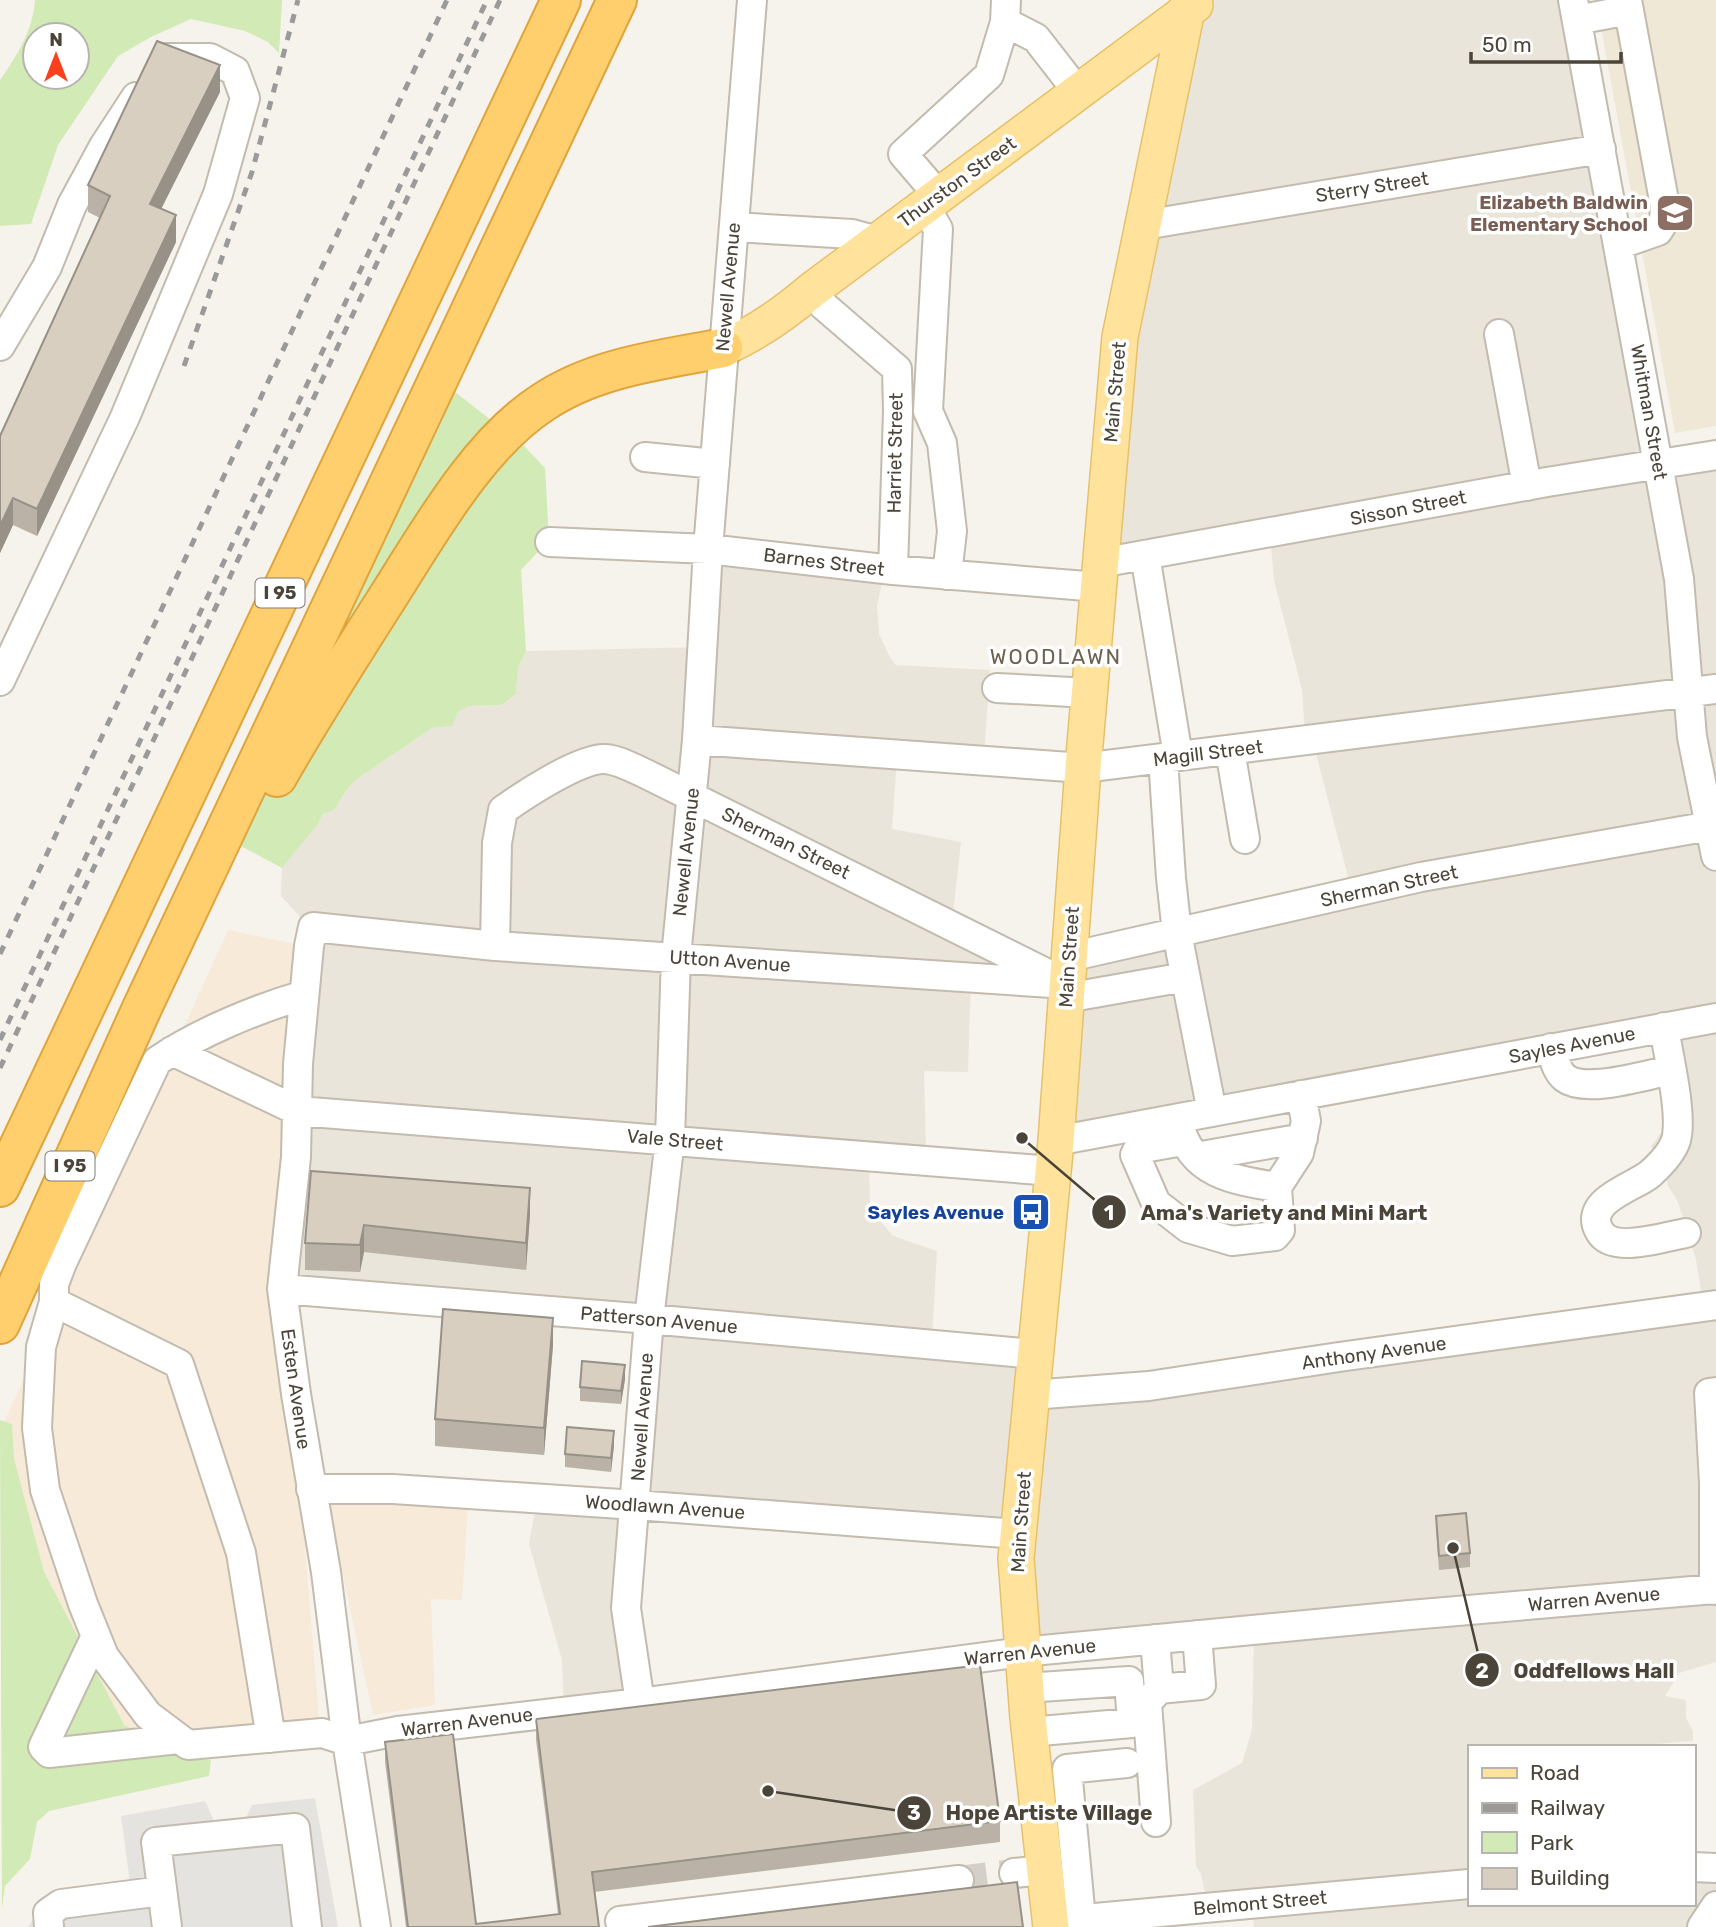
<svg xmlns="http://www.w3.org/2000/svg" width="1716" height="1927" font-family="Rubik,sans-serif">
  <rect width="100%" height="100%" fill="#f6f3ec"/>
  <!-- residential -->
  <path fill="#eae5da" d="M1198 0H1572L1658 457 1716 451V1662L1679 1673 1665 1696 1686 1700V1718L1693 1731V1741L1654 1744V1747H1469V1904H1693V1879L1716 1877V1927H1254L1252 1908 1208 1906 1201 1874 1196 1866 1193 1790 1242 1763 1252 1730 1254 1630 1024 1649 1017 1537 635 1503 640 1699 564 1707 562 1660 529 1544 537 1500 623 1501 649 1317 287 1287 311 929 281 896 282 868 318 824 323 814 334 810 348 788 357 779 432 728 452 726 458 712 469 706 501 705 516 694 518 668 526 651 704 647 713 557 885 569 877 606 879 634 891 659 896 665 990 670 984 756 897 758 892 829 961 842 952 922 1052 974 971 978 968 1072 924 1071 926 1157 869 1156 870 1209 893 1236 937 1251 932 1340 1024 1350 1033 1387 1703 1302 1696 1260 1678 1202 1668 1186 1664 1161 1651 1146 1666 1127 1655 1031 1058 1138 1071 955 1351 888 1313 742 1305 734 1302 690 1274 580 1270 534 1118 557 1119 373Z"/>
  <!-- commercial -->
  <path fill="#f7ead8" d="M228 930 300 945 289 1112 300 1489 319 1717 46 1778 0 1431Z
    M326 1496 468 1504 462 1600 431 1599 435 1705 373 1715Z"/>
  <!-- education -->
  <path fill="#efe8d6" d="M1596 0H1716V426L1675 433Z"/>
  <!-- green -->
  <path fill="#d2eab5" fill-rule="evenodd" d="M35 0H282L279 53 268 42 245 31 191 19 151 37 118 56 58 145 31 224 0 226V80C17 56 33 30 35 0ZM77 35V77H35V35Z
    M440 380 501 428 508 429 545 468 549 540 521 570 526 651 518 668 516 694 501 705 469 706 458 712 452 726 432 728 357 779 348 788 334 810 323 814 318 824 282 868 235 843Z
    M0 1420 12 1424 14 1459 44 1572 124 1725 193 1758 211 1760 209 1776 49 1811 37 1822 30 1859 5 1886 2 1909Z"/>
  <!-- parking -->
  <path fill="#e5e3e0" d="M315 1798 338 1927H28L43 1904 130 1883 121 1816 205 1801 216 1825 245 1820 252 1805Z"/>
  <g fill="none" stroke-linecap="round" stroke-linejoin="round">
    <!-- minor-tunnel -->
    <path stroke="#d4d0c8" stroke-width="28" stroke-dasharray="28 14" stroke-linecap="butt" d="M959 1880 1014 1873"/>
    <!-- minor casing -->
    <g stroke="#c2bbae" stroke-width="32">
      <path id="minor" d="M1006 0 1005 22 1036 38 1078 92
        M1573 0 1679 579 1692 737 1716 856
        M1577 20 1629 10
        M939 196 903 154 989 75 1005 22
        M925 206 938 229 928 411 942 443 952 531 947 575
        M1144 225 1601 149
        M734 227 852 234 878 241
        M1618 245 1658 231 1664 221 1665 206 1627 0
        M812 290 824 306 897 369 898 411 893 570
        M1499 334 1527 486
        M0 346 47 267 72 205 104 146 136 97
        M645 457 715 464
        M550 542 708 549 893 570 1098 587
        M1145 555 1178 756
        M1100 563 1547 482 1716 455
        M0 681 125 417 218 194 245 98 235 71 210 58H166
        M997 688 1089 693
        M697 740 1083 768 1716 689
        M1230 750 1245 839
        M1163 758 1171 878 1177 933 1212 1112
        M495 946 497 843 503 810C524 795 580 758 605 759 619 760 633 768 646 774L1056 978
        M1069 957 1421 877 1710 826
        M304 995C256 1009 198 1033 157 1061L62 1263 54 1284V1302L41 1347 37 1428 45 1490 83 1604 104 1656 148 1715 188 1745 322 1733 347 1741 398 1731 640 1703 1022 1652 1410 1615 1716 1589
        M1066 998 1185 977
        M1664 1027C1668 1055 1683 1114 1676 1140 1672 1153 1660 1165 1650 1174 1635 1187 1581 1201 1600 1232 1613 1254 1664 1237 1686 1233
        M1551 1048C1554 1058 1556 1071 1565 1078 1586 1094 1645 1075 1671 1070
        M172 1051 298 1111 1052 1171
        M1179 1124C1191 1174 1233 1180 1277 1187
        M1056 1141 1716 1018
        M1183 1141 1138 1149 1135 1155 1156 1203 1188 1228 1232 1241 1275 1236 1280 1230 1277 1187 1299 1153 1306 1121 1301 1095
        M1196 1157 1303 1138
        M282 1289 649 1319 1035 1354
        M54 1302 179 1364 241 1553 271 1738
        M1031 1395 1149 1386 1339 1357 1716 1305
        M311 1489H393L636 1505 1018 1534
        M1714 1590V1483L1709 1393 1716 1392
        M96 1636 43 1747 49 1753 179 1739
        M1155 1639 1159 1689
        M1025 1688 1129 1681 1132 1723 1029 1732
        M640 1703 626 1608 649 1319 670 1139 676 957 697 740 708 549 752 0
        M1156 1822 1147 1703 1159 1689 1201 1685 1197 1635
        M1693 1867 1716 1868
        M1014 1873 1045 1870
        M1081 1919 1067 1769 1127 1763
        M620 1921 959 1880
        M1051 1922 1469 1884
        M49 1927 48 1913 61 1904 162 1891
        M167 1927 156 1842 295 1828 307 1927
        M376 1927 347 1741 326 1572 296 1394 282 1289 296 1157 298 1064 309 946 313 927 495 946 1067 984
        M1702 1927 1716 1906"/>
    </g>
    <!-- major casing -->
    <g stroke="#e6c16a" stroke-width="38">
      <path id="major" d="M723 348C757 333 784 314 812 290L1195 5
        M1051 1927 1028 1718 1016 1558 1056 1141 1083 768 1120 337 1189 0"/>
    </g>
    <!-- highway casing -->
    <g stroke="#e0a43c" stroke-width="42">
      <path id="highway" d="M277 777C313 714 352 653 391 592 431 529 479 444 542 403 595 367 661 360 723 348
        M0 1187 561 0
        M0 1324 142 1008 617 0"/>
    </g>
    <!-- minor -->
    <use href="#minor" stroke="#fff" stroke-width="28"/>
    <!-- major -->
    <use href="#major" stroke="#ffe39c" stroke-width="35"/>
    <!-- highway -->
    <use href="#highway" stroke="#ffcf6e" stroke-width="38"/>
    <!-- rail -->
    <path stroke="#9a9a9a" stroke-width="5" stroke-dasharray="9 9" stroke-linecap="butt" d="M184 366 252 172 298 0
      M0 954 447 0
      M0 1040 487 0
      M0 1068 500 0"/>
  </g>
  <!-- wall -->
  <path fill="#bab2a6" d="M220 92 161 209 176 242 37 536 13 525 0 553V436L100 218 88 212V185Z
    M311 1171 530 1214 526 1270 364 1252 360 1272 305 1270V1243Z
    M553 1345 544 1455 435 1446V1419Z
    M625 1379 621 1404 580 1401V1387Z
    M614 1445 611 1472 565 1467V1454Z
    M1436 1516 1470 1553V1567L1439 1570 1436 1530Z
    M536 1719 1000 1821V1842L594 1892 599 1927H406L385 1762V1742L476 1924 558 1914 536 1740Z"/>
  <!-- shaded-wall -->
  <path fill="#979187" d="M220 65V92L150 231V204Z
    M176 215V242L37 536V509Z
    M13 498V525L0 553V526Z
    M530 1188V1214L526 1270V1243Z
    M364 1225V1252L360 1272V1245Z
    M553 1318V1345L544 1455V1428Z
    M625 1365V1379L621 1404V1391Z
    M614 1431V1445L611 1472V1458Z"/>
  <!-- building -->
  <path fill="#d8cfc1" stroke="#979187" stroke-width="2" d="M157 41 220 65 150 204 176 215 37 509 13 498 0 526V436L110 196 88 185Z
    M311 1171 530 1188 526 1243 364 1225 360 1245 305 1243Z
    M443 1309 553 1318 544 1428 435 1419Z
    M582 1361 625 1365 621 1391 580 1387Z
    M567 1427 614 1431 611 1458 565 1454Z
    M1466 1513 1470 1553 1439 1556 1436 1516Z
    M980 1665 1000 1821 592 1872 599 1927H408L385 1742 453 1734 476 1924 560 1914 536 1719Z
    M1017 1882 1023 1927H648Z"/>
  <!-- icons -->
  <defs>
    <g id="school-square" transform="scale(2.0125)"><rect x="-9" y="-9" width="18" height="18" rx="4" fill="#8d6e63" stroke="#fff"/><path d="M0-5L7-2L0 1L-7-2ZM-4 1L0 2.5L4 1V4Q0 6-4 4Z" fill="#fff"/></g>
    <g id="bus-square" transform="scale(2.0125)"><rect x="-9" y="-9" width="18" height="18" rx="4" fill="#1a4fb4" stroke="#fff"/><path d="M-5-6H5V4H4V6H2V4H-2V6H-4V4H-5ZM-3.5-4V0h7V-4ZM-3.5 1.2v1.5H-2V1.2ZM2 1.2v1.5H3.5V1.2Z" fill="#fff"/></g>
  </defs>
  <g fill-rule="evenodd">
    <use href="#school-square" x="1675" y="213"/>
    <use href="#bus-square" x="1031" y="1212"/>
  </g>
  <g text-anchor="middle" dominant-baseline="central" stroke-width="7" stroke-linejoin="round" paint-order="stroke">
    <!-- shield labels -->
    <g fill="#fff" stroke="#817c74" stroke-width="2">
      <rect x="255.5" y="578.5" width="49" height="29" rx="5"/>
      <rect x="45.5" y="1151.5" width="49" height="29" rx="5"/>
    </g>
    <g font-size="18" font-weight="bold" fill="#4b4439">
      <text x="280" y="593">I 95</text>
      <text x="70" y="1166">I 95</text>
    </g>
    <!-- street labels -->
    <g font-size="19" fill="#4b4439" stroke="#fff">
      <text transform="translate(957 182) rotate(-36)">Thurston Street</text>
      <text transform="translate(1372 187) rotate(-9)">Sterry Street</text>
      <text transform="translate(728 287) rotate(-85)">Newell Avenue</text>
      <text transform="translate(1115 392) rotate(-85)">Main Street</text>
      <text transform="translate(1649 412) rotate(80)">Whitman Street</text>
      <text transform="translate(895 453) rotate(-89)">Harriet Street</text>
      <text transform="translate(1408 508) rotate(-11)">Sisson Street</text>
      <text transform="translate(824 562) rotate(7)">Barnes Street</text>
      <text transform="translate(1208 753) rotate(-7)">Magill Street</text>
      <text transform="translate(786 843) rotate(26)">Sherman Street</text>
      <text transform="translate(686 852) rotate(-84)">Newell Avenue</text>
      <text transform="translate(1389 886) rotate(-12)">Sherman Street</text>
      <text transform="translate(1069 957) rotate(-86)">Main Street</text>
      <text transform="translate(730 961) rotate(4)">Utton Avenue</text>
      <text transform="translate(1572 1045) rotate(-11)">Sayles Avenue</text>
      <text transform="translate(675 1140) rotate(5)">Vale Street</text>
      <text transform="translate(659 1320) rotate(5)">Patterson Avenue</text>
      <text transform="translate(1374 1353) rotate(-8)">Anthony Avenue</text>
      <text transform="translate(296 1389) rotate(82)">Esten Avenue</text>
      <text transform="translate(642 1417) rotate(-86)">Newell Avenue</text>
      <text transform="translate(665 1507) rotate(4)">Woodlawn Avenue</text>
      <text transform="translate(1021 1522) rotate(-86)">Main Street</text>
      <text transform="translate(1594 1599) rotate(-5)">Warren Avenue</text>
      <text transform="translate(1030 1652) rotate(-6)">Warren Avenue</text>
      <text transform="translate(467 1722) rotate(-7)">Warren Avenue</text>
      <text transform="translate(1260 1903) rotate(-5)">Belmont Street</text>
    </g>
    <!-- education labels -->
    <g font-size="19" font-weight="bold" fill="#785e54" stroke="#fff" text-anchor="end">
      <text x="1648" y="202">Elizabeth Baldwin<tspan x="1648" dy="22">Elementary School</tspan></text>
    </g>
    <!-- transit labels -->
    <g font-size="19" font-weight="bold" fill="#164399" stroke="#fff" text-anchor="end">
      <text x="1004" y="1212">Sayles Avenue</text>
    </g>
    <!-- neighbourhood labels -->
    <g font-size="21" letter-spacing="2" fill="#6e6250" stroke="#fff">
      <text x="1056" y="656">WOODLAWN</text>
    </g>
  </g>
  <!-- callouts -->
  <path fill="none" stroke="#4b4439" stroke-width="2.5" d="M1022 1138L1109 1212M1453 1548L1482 1670M768 1791L914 1813"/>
  <g fill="#4b4439" stroke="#fff" stroke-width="2.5">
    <circle cx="1022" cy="1138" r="7"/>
    <circle cx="1453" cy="1548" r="7"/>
    <circle cx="768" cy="1791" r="7"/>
    <circle cx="1109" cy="1212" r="18"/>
    <circle cx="1482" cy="1670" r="18"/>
    <circle cx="914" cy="1813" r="18"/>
  </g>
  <g font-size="21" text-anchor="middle" font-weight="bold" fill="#fff">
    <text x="1109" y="1220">1</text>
    <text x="1482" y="1678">2</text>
    <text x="914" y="1820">3</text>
  </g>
  <g font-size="21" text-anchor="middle" font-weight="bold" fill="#4b4439" stroke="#fff" stroke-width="7" stroke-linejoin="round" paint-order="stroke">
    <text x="1284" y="1220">Ama's Variety and Mini Mart</text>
    <text x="1594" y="1678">Oddfellows Hall</text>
    <text x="1049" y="1820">Hope Artiste Village</text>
  </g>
  <!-- legend -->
  <rect x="1468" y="1745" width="228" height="161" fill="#ffffff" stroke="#b7b4b0" stroke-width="2"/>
  <rect x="1482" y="1768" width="35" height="10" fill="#ffe39c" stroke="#b7b4b0" stroke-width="2"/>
  <text x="1530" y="1780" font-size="21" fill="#4b4439">Road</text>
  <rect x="1482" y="1803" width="35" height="10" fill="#9a9a9a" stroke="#b7b4b0" stroke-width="2"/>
  <text x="1530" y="1815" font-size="21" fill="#4b4439">Railway</text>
  <rect x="1482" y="1832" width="35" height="21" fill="#d2eab5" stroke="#b7b4b0" stroke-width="2"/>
  <text x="1530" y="1850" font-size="21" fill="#4b4439">Park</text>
  <rect x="1482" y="1868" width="35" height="21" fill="#d8cfc1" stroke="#b7b4b0" stroke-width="2"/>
  <text x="1530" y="1885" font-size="21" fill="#4b4439">Building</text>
  <!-- north arrow -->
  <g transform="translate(56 56)"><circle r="33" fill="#ffffff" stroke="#b7b4b0" stroke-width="2"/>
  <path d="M0-5L12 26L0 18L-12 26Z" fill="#fc3f1d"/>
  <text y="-10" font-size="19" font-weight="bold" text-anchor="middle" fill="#4b4439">N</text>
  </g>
  <!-- scale -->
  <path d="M1471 52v10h150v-10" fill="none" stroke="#4b4439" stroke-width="3.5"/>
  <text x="1482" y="52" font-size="21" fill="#4b4439" stroke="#ffffff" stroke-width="5" paint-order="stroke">50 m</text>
</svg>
